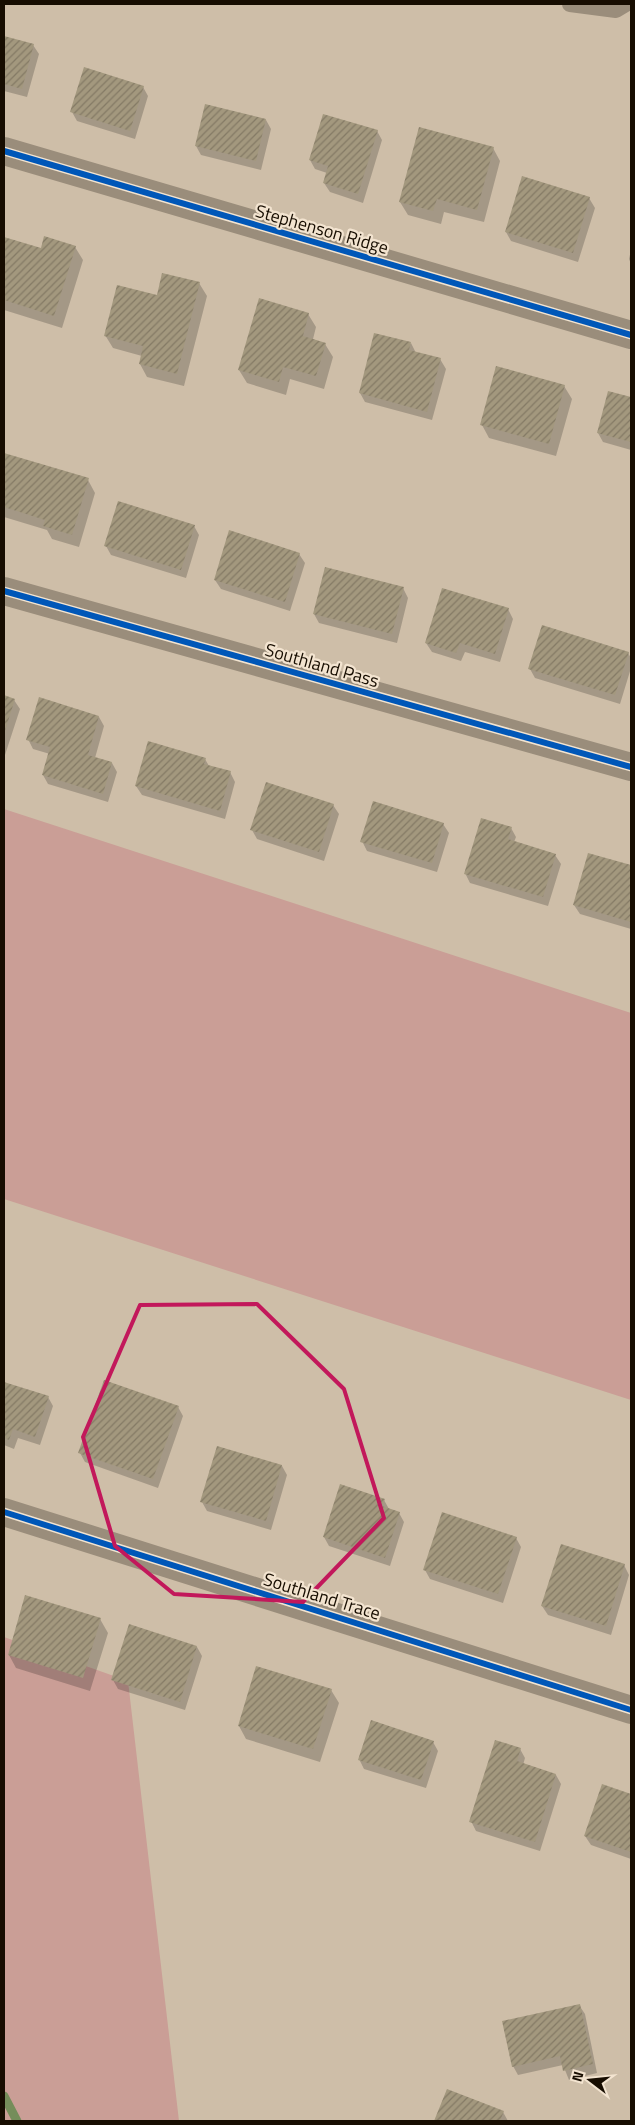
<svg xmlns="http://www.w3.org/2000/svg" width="635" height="2125" font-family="'Titillium Web',sans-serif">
  <defs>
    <pattern id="building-hatch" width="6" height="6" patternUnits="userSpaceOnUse" patternTransform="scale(1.25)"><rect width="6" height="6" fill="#a3987e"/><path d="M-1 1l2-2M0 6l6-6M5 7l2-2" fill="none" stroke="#847a65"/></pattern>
  </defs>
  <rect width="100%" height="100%" fill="#cebea8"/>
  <!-- green -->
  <path fill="#ca9e96" d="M4 809 631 1013V1400L4 1199Z
    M4 1637 128 1681 179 2121H4Z"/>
  <!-- shadow -->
  <path fill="#0003" d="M4 37 33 45 39 54 27 97 4 91Z
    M143 87 148 96 135 139 77 121 72 112Z
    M266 120 271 129 261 170 201 155 196 146Z
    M377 131 382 140 363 203 330 192 324 183 327 173 315 169 310 160Z
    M493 148 500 161 484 222 444 212 441 224 408 215 400 202Z
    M589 198 595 208 578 262 511 241 506 232Z
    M4 238 41 250 75 247 83 260 62 328 4 310Z
    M631 250V264L629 259Z
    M199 283 207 296 184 386 147 377 140 364 142 356 113 348 105 335 158 297Z
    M308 314 316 327 313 339 325 344 333 357 324 389 290 379 286 395 247 383 239 370Z
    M411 343 416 353 440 359 446 369 432 420 365 402 360 393Z
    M564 386 572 399 556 456 489 438 482 425Z
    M609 392 631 398V450L603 442 598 433Z
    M4 454 88 480 95 493 79 547 52 539 47 530 4 517Z
    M194 526 199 535 186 578 111 555 106 546Z
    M299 554 305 563 290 611 221 589 215 580Z
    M403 588 408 598 397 643 319 623 314 614Z
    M508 609 513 619 500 662 465 652 461 661 432 652 426 643Z
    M628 653 631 658V668L620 704 535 678 530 669Z
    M4 697 14 700 20 709 5 755Z
    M99 717 104 726 95 758 112 763 117 772 108 802 48 784 43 775 50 754 33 749 28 739Z
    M205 759 209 766 230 772 235 782 225 819 142 795 136 786Z
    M333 805 339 814 324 861 257 839 252 830Z
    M443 824 449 833 437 872 367 851 362 841Z
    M511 828 516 837 514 842 555 855 561 864 548 906 470 883 465 873Z
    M589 854 631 867V929L580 914 574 905Z
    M4 1383 48 1397 53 1406 40 1445 18 1438 14 1449 4 1445Z
    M178 1407 183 1416 158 1488 85 1462 80 1453Z
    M282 1466 287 1475 271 1530 207 1511 202 1502Z
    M384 1500 389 1509 399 1513 404 1522 390 1566 329 1546 324 1537Z
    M516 1538 521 1547 503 1603 430 1579 425 1570Z
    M624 1565 629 1575 611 1635 548 1615 542 1606Z
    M100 1619 108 1633 90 1691 16 1668 9 1655Z
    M197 1647 202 1656 185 1710 118 1689 113 1680Z
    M257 1667 331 1690 339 1703 320 1762 246 1739 239 1726Z
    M433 1742 438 1751 426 1788 364 1769 359 1759Z
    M520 1749 525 1758 523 1765 556 1775 561 1784 540 1851 476 1831 471 1821Z
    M602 1786 631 1796V1859L591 1845 585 1836Z
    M579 2005 585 2014 597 2073 569 2080 563 2065 518 2075 513 2066Z
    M447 2090 503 2112 508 2121H435Z"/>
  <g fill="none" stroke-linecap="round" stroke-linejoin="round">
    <!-- stream -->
    <path stroke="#758d5a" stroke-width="9" d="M4 2096 17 2121"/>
  </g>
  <!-- building -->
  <path fill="url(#building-hatch)" d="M4 36 34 44 22 89 4 84Z
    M84 67 144 86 130 131 70 112Z
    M205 104 266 119 256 161 195 146Z
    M323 114 378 130 358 194 323 183 328 166 309 160Z
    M419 127 494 147 477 210 437 199 433 211 399 202Z
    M522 176 590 197 573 253 505 232Z
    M44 236 76 246 54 316 4 300V237L41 248Z
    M162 273 200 282 177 374 139 364 143 346 104 336 117 285 157 295Z
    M259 298 309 313 303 336 326 343 316 376 283 367 279 382 238 370Z
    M374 333 411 342 409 350 441 358 427 412 359 393Z
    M496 366 565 385 549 444 480 425Z
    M608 391 631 397V442L597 433Z
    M4 453 89 478 72 535 43 526 45 520 4 507Z
    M118 501 195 525 181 570 104 546Z
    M229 530 300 553 285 602 214 580Z
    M325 567 404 587 392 634 313 614Z
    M442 588 509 608 495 654 460 643 456 653 425 643Z
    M542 625 629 652 615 695 528 669Z
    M4 695 15 699 4 734Z
    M39 697 99 716 88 755 112 762 103 794 42 775 50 747 26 740Z
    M148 741 206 758 204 764 231 771 220 811 135 786Z
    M266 782 334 804 319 852 250 830Z
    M373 801 444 823 432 863 360 842Z
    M481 818 512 827 508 839 556 854 543 897 464 874Z
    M588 853 631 865V922L573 905Z
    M104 1380 179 1406 153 1479 78 1453Z
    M4 1382 49 1396 35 1437 13 1429 9 1440 4 1438Z
    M217 1446 282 1465 266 1521 200 1502Z
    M340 1484 385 1499 382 1506 400 1512 385 1558 323 1537Z
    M442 1512 517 1537 498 1594 423 1570Z
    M561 1544 625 1564 606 1626 541 1606Z
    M25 1595 101 1618 83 1678 8 1655Z
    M129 1624 197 1646 180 1702 111 1680Z
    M256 1666 332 1689 313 1749 238 1726Z
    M371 1720 434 1741 421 1780 358 1760Z
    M495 1740 521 1748 517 1761 556 1774 535 1842 469 1822Z
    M602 1784 631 1794V1852L584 1836Z
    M580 2004 593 2064 563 2071 560 2056 512 2067 502 2021Z
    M447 2089 504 2111 500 2121H434Z"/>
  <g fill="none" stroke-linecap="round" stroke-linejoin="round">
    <!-- service -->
    <path stroke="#9a8d7b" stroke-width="16" d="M570 4 616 10 626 4"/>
    <!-- minor -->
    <path stroke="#9a8d7b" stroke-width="28" d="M4 151 631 335
      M4 591 631 767
      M4 1512 631 1710"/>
    <!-- cycleway casing -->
    <g stroke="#f3e4d0" stroke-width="9">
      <path id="cycleway" d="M4 151 631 335
        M4 591 631 767
        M4 1512 631 1710"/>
    </g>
    <!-- cycleway -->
    <use href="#cycleway" stroke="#0057b8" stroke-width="6"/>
  </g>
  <!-- marked area -->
  <path fill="none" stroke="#c2185b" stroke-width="4" stroke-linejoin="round" d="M257 1304 344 1389 384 1518 303 1602 174 1594 115 1546 83 1437 140 1305Z"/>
  <g text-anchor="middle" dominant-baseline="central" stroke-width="4.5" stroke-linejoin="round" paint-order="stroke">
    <!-- street labels -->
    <g font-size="18" fill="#170d01" stroke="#f3e4d0">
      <text transform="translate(322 229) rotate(16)">Stephenson Ridge</text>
      <text transform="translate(322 665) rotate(16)">Southland Pass</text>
      <text transform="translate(322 1596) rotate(17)">Southland Trace</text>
    </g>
  </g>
  <!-- border -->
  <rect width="635" height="2125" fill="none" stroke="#170d01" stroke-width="10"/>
  <!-- north arrow -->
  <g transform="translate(590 2080) rotate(286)" stroke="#f3e4d0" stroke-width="4" paint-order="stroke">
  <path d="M0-4L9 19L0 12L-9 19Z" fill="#170d01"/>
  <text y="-8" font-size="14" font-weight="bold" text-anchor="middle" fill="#170d01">N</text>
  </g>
</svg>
